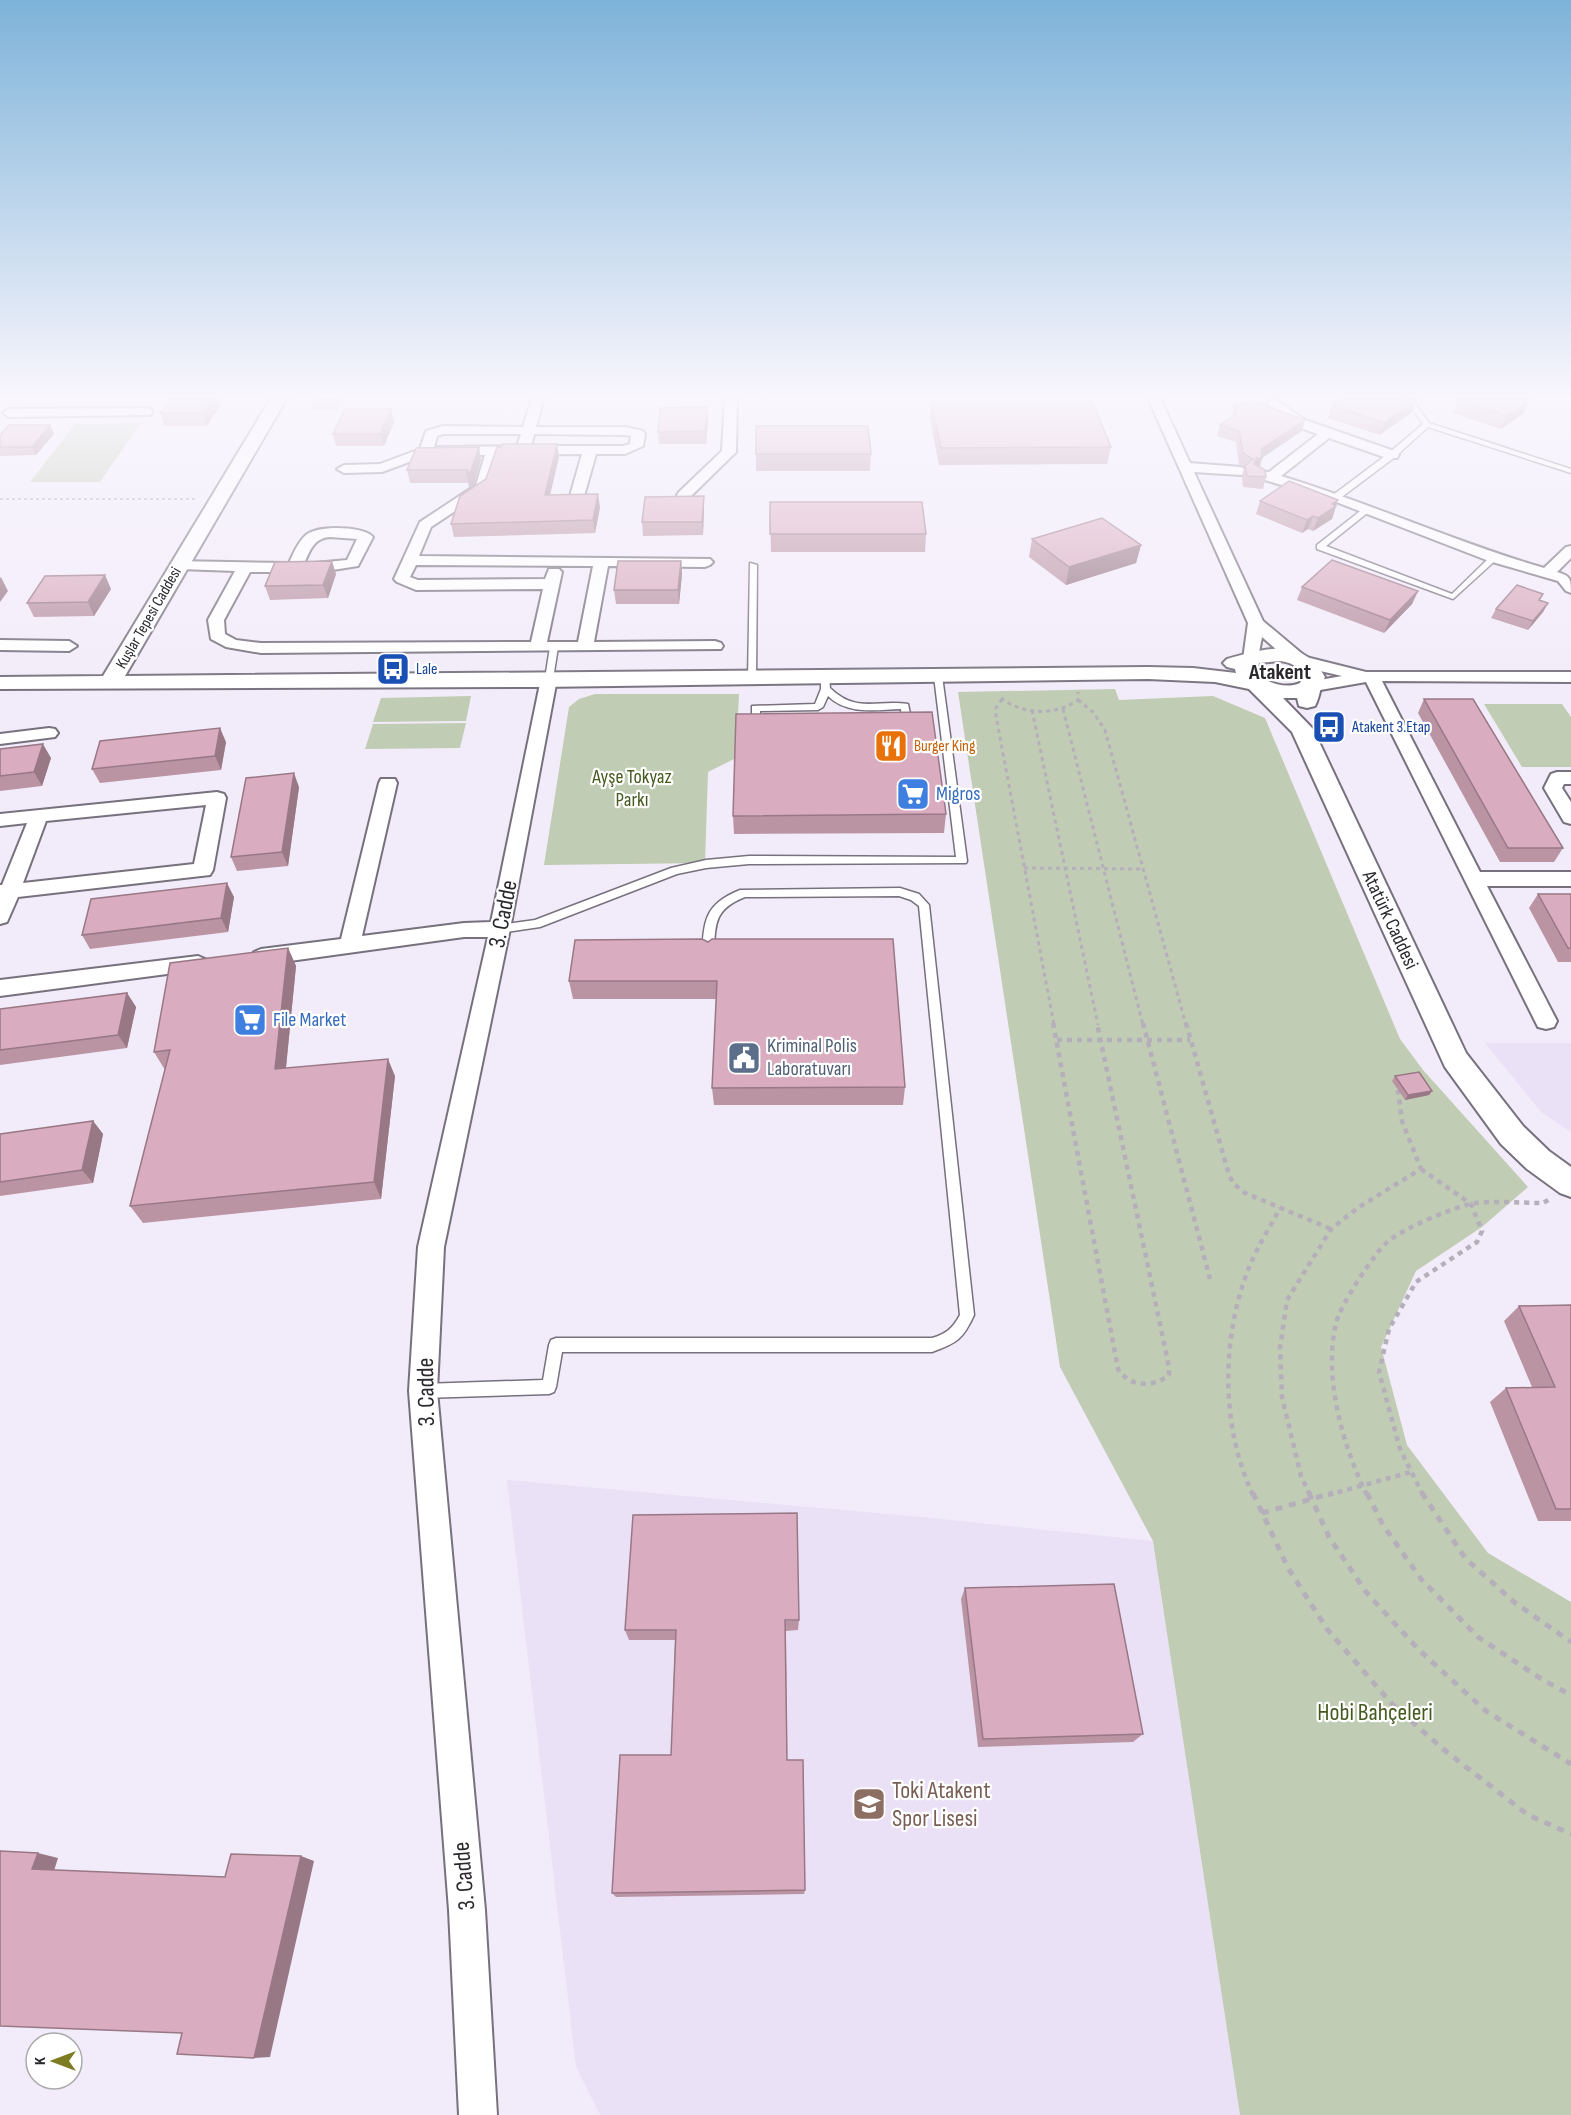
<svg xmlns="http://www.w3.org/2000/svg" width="1571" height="2115" font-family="'Sofia Sans Condensed',sans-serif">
  <rect width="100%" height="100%" fill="#f2ecfa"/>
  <!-- built -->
  <path fill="#ebe1f7" d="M1485 1043H1571V1132L1541 1112Z
    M507 1480 922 1517 1153 1541 1240 2115H600L576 2067Z"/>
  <!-- green -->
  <path fill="#c0ccb3" d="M315 398H343L337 410 309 411Z
    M141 423 100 482H30L75 424Z
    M1115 689 1119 700 1213 696 1265 718 1400 1039 1423 1070 1528 1187 1482 1227 1416 1271 1381 1347 1407 1445 1488 1553 1571 1602V2115H1240L1153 1541 1060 1367 958 692Z
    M595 694H739L736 758 708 772 705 863 544 865 569 707 579 699Z
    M471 696 466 721 373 722 381 698Z
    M1484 704H1562L1571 717V767H1522Z
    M466 723 460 748 365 749 373 724Z"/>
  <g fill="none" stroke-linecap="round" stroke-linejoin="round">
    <!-- service casing -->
    <g stroke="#77717d" stroke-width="3">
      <path id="service" d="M1405 398H1411L1429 423 1571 469V473L1428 427 1395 457 1339 499H1333V495L1389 453 1423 424Z
        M1364 508 1371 510 1326 546 1452 594 1491 556 1498 558 1453 599 1317 549V545Z
        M750 563 757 565 756 679 752 682 748 679Z
        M554 644 558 647 553 679 549 682 545 679 550 647Z
        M938 673 942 676 967 861 966 863 749 864 706 868 677 874 540 927 500 933 495 929 500 925 535 920 671 868 706 860 749 856 956 857 934 676Z
        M825 675 829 678 830 688C857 714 877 699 908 704L912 723 907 726 900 725 898 723 902 720 901 709C876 710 847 715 828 696L823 707 818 710 760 711V722L765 725 760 728 752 727V706L815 704 821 689V678Z
        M900 888 919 894 929 905 974 1315C963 1339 957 1343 932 1352H562L556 1387 554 1392 549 1394 423 1398 418 1396 416 1391 418 1386 423 1384 543 1380 549 1345 551 1340 556 1338H932C946 1334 953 1328 960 1315L919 906 911 900 899 896 745 897C714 909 715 924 714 954L708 958 702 954C704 920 705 904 740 890Z"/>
    </g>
    <!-- minor casing -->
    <g stroke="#77717d" stroke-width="4">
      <path id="minor" d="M532 398H544L536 427H625L643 431 645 434 643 446 625 454H596L584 496 577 500 570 496 582 454 498 455 487 490 431 527 419 556 710 559 713 562 710 565 705 567 608 566 594 642 715 641 721 643 723 646 721 649 261 653 226 647 211 639 208 620 235 571 180 569 175 567 172 564 175 561 289 563C293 554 298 542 306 535 318 525 363 526 373 537L358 566 320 572H250L224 620 225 634 236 640 261 643 531 642 543 589 416 590 397 582 394 579 420 522 476 485 485 455H428L382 472 344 473 337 469 344 465 380 464 420 449 426 431 443 426 523 427ZM444 434H521L518 443 523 446 434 447 437 436ZM534 434 625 435 631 436 630 444 623 446H527L532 443ZM330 537 357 539 347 560 304 564C310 550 314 538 330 537ZM416 565 593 566 578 642H547L562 572 559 569H549L545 579 418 580 410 577Z
        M725 398H737L736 452 689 498H679L677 495 679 492 722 451Z
        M1148 398H1160L1190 463 1241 467 1248 471 1241 475 1194 472 1263 621 1306 657 1366 672H1571V682L1382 681 1480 872H1571V886H1487L1557 1021 1554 1027 1546 1029 1538 1027 1535 1021 1366 682 1309 692 1303 691 1301 687 1303 683 1342 676 1294 665 1262 637 1257 663H1245L1243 659 1248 623Z
        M1273 398 1305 420 1397 452 1399 455 1397 458H1387L1329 438 1281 476C1370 503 1455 542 1544 568L1566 547 1571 546V558L1557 572C1571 576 1571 579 1571 593L1566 591 1558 581 1489 561 1331 500 1255 477 1253 474 1255 471 1269 472 1318 434 1295 426 1269 405 1267 402Z
        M146 408 151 409 152 412 151 415 9 417 3 413 9 409Z
        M0 640 69 641 77 646 69 651 0 650Z
        M549 674 557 679 510 929 444 1247 437 1391 485 1910 497 2115H459L449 1910 409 1391 418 1247 488 937H464L261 965 254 962 251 957 254 952 261 949 341 939 379 783 381 779H395L397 783 362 936 464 923 491 922 541 679Z
        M49 728 55 729 58 733 55 737 0 744V734Z
        M1557 772H1571V784H1564L1562 788 1571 802V824L1564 822 1544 788 1551 774Z
        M217 792 224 794 226 798 213 870 210 875 18 897 7 922 0 924V885H2L27 823 0 826V814ZM206 805 194 864 23 883 46 821Z
        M198 956 205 959 209 964 205 969 0 996V980Z"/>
    </g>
    <!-- tertiary casing -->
    <g stroke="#77717d" stroke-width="4">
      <path id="tertiary" d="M271 398H287L125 676 1148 667 1193 668 1236 673 1235 669 1227 667 1223 663 1227 659C1264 649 1302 636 1325 677 1320 686 1320 697 1315 706L1307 708 1299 706 1297 698H1283L1313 729 1466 1053 1523 1126 1549 1151 1571 1167V1197L1560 1193 1527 1169 1501 1144 1445 1067 1292 732 1249 689 1215 682 1148 679 540 687 0 689V677L103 676ZM1279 661C1291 662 1298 666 1303 677L1300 683C1286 689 1268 684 1257 673L1259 663Z"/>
    </g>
    <!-- path-far3 -->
    <path stroke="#b4afbb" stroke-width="2" stroke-dasharray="3 3" stroke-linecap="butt" d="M0 499H197"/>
    <!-- path-far2 -->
    <path stroke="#b4afbb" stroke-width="3" stroke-dasharray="4 4" stroke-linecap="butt" d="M1001 698C1023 715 1055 716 1078 700V692
      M1002 699 996 708V716L1054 1025
      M1078 700 1093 712 1105 730 1186 1025
      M1063 709 1143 1025
      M1032 710 1098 1025
      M1024 868 1142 869"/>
    <!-- path-far1 -->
    <path stroke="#b4afbb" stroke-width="4.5" stroke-dasharray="5 5" stroke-linecap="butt" d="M1053 1023 1118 1369C1129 1387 1153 1388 1169 1375V1367L1097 1023
      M1143 1023 1210 1279
      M1186 1023 1229 1175 1234 1184 1245 1193 1331 1229
      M1057 1040H1190
      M1421 1169 1471 1204 1482 1231 1477 1242 1416 1282 1389 1329 1379 1372 1400 1449 1423 1495
      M1253 1495C1220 1425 1221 1336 1250 1265 1258 1246 1270 1227 1280 1208
      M1310 1495 1301 1476 1282 1397 1280 1348 1287 1300 1331 1229 1359 1207 1421 1169 1402 1121 1398 1090
      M1328 1495 1411 1472
      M1367 1495C1343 1447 1323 1377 1336 1323 1340 1306 1376 1249 1391 1239 1410 1226 1447 1210 1470 1204 1491 1200 1521 1203 1543 1203L1550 1199"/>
    <!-- path -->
    <path stroke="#b4afbb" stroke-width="5" stroke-dasharray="7 7" stroke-linecap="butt" d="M1253 1493 1288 1568 1327 1629 1392 1704 1443 1749 1528 1815 1571 1834
      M1309 1493 1329 1537 1366 1592 1419 1650 1486 1711 1571 1764
      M1367 1493 1383 1525 1421 1579 1478 1637 1543 1680 1571 1695
      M1422 1493 1465 1558 1514 1602 1571 1642
      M1262 1513 1333 1493"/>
    <!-- service -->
    <use href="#service" fill="#fff" fill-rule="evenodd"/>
    <!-- minor -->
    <use href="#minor" fill="#fff" fill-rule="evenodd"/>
    <!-- tertiary -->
    <use href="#tertiary" fill="#fff" fill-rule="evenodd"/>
  </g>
  <!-- wall -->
  <path fill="#bb94a4" d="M171 398H218L221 404 207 426H165L160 413Z
    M1458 400 1524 413 1501 429 1453 413Z
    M931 402 1111 447 1107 464 939 465 930 419Z
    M1234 404 1305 420 1302 431 1262 457 1260 467 1266 477 1263 489 1243 487 1242 477 1244 467 1239 465 1236 442 1217 436 1220 425 1232 417Z
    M1332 405 1411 413 1379 435 1328 418Z
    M707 407 708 420 706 444H659L658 432Z
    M394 422 384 446H336L333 434Z
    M50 425 54 434 36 455 0 456V435Z
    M557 444 559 457 550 494 600 507 595 533 454 537 451 524Z
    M479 447 481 460 474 484 469 487V483H410L407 470Z
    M756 454H871L870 471H756Z
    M1260 501 1336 506 1332 519 1313 531 1308 529 1302 533 1256 514Z
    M770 502 926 534 925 552H771Z
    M704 510 703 535 643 536 642 522Z
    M1032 539 1141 545 1136 563 1066 585 1029 557Z
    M681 561 682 574 679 604H616L614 590Z
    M336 574 328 598 270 600 265 586Z
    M1302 587 1418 591 1412 604 1384 633 1297 600Z
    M111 589 94 616 34 617 27 603Z
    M1543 594 1540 600 1548 603 1543 612 1528 630 1491 618 1496 609Z
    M1424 699 1563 848 1554 862H1500L1418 713Z
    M226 742 221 770 100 783 92 769Z
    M0 749 51 758 42 786 0 791Z
    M299 787 288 866 237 871 231 857Z
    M946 814 944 833 734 834 733 816Z
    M1538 894H1571V962H1558L1529 908Z
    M234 897 228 932 90 949 82 935Z
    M702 939 905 1087 903 1105H714L712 1088 716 999H573L569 981Z
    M288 948 296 966 286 1068 395 1076 381 1199 143 1223 130 1206 165 1070 154 1052Z
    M127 993 136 1007 127 1048 0 1065V1009Z
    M1395 1076 1432 1091 1429 1095 1405 1100 1392 1081Z
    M93 1121 103 1134 93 1183 0 1196V1134Z
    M1571 1305V1521H1538L1490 1402 1506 1388 1532 1387 1504 1321 1519 1306Z
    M965 1588 1143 1734 1133 1742 978 1747 961 1599Z
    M799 1620 798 1630 786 1631 787 1760 805 1890 804 1894 616 1897 612 1893 671 1755 675 1640H629L625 1630Z"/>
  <!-- shaded-wall -->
  <path fill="#997886" d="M212 398H218L221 404 207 426 203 413Z
    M1416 400 1411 413 1379 435 1384 423Z
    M1530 400 1524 413 1501 429 1506 416Z
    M707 407 708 420 706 444 705 431Z
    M391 409 394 422 384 446 380 434Z
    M1305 420 1302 431 1262 458 1259 469 1251 475 1256 458 1261 449Z
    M50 425 54 434 36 455 32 447Z
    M557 444 559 457 547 508 545 495Z
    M479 447 481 460 474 484 469 487 467 474Z
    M598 494 600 507 595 533 593 520Z
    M704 496V510L703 535 702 522Z
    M1338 500 1332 519 1313 531 1318 518 1332 504Z
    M1313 516 1308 529 1302 533 1307 520Z
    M1141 545 1136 563 1066 585 1069 567Z
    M332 561 336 574 328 598 323 585Z
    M681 561 682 574 679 604 678 590Z
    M105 575 111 589 94 616 88 602Z
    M1 577 8 591 0 602V578Z
    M1418 591 1412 604 1384 633 1390 620Z
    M1548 603 1543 612 1528 630 1533 621Z
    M220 728 226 742 221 770 215 756Z
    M43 744 51 758 42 786 34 772Z
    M294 773 299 787 288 866 282 852Z
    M227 883 234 897 228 932 221 918Z
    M288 948 296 966 284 1087 275 1069Z
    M127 993 136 1007 127 1048 118 1035Z
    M388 1059 395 1076 381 1199 374 1182Z
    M1432 1091 1429 1095 1405 1100 1408 1095Z
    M93 1121 103 1134 93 1183 82 1170Z
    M38 1853 58 1858 53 1874 32 1869Z
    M301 1856 314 1861 270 2057 254 2058Z"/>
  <!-- building -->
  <path fill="#daacbf" stroke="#997886" stroke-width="1.5" d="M171 398H212L203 413H160Z
    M1343 398H1408L1416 400 1384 423 1332 405Z
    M1462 398H1523L1530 400 1506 416 1458 400Z
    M1092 401 1111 447 941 448 931 402Z
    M1256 402 1305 420 1261 449 1262 458H1256L1254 464 1265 470 1266 477 1247 476 1245 466 1253 459 1243 453 1239 431 1220 425 1236 414 1234 404Z
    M707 407 705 431 658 432 660 408Z
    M345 409H391L380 434H333Z
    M9 425H50L32 447H0V435Z
    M756 426H868L871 454H756Z
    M502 444H557L545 495 598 494 593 520 451 524 460 496 486 479 497 447H501Z
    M479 447 471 471 467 474 468 470H407L416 448Z
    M1289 481 1338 500 1332 504 1336 506 1318 518 1313 516 1307 520 1260 501Z
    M704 496 702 522H642L645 497Z
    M770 502H922L926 534H770Z
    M1102 518 1141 545 1069 567 1032 539Z
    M1332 560 1418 591 1390 620 1302 587Z
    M332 561 323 585 265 586 275 562Z
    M618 561H681L678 590H614Z
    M105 575 88 602 27 603 45 576Z
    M1517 585 1543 594 1539 600 1548 603 1533 621 1496 609Z
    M1424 699H1473L1563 848H1508Z
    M932 712 946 814 733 816 736 714Z
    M220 728 215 756 92 769 100 741Z
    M43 744 34 772 0 776V749Z
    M294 773 282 852 231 857 246 778Z
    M227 883 221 918 82 935 91 899Z
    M1538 894H1571V948H1568Z
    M702 939 708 942 712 939H893L905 1087 712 1088 717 981H569L575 940Z
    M288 948 275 1069 388 1059 374 1182 130 1206 170 1050 154 1052 170 963Z
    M127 993 118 1035 0 1050V1009Z
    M1419 1072 1432 1091 1408 1095 1395 1076Z
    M93 1121 82 1170 0 1182V1134Z
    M1571 1305V1509H1556L1506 1388 1555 1387 1519 1306Z
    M797 1513 799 1620H785L787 1760H803L805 1890 612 1893 620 1755H671L676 1630H625L633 1515Z
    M1114 1584 1143 1734 983 1739 965 1588Z
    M0 1851 38 1853 32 1869 225 1877 231 1854 301 1856 254 2058 177 2054 182 2033 0 2026Z"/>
  <!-- sky -->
  <linearGradient id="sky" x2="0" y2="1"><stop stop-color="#7eb3d9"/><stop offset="0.57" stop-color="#f9f6fd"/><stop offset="1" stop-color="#f9f6fd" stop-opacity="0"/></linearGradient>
  <rect width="1571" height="694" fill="url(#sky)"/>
  <!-- icons -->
  <defs>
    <g id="bus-square" transform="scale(1.725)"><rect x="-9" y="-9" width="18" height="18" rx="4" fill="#1a4fb4" stroke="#fff"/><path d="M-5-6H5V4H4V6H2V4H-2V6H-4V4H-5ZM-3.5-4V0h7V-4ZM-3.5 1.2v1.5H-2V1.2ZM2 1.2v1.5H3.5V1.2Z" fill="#fff"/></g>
    <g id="restaurant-square" transform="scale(1.725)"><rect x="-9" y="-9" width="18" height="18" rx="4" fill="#e8710a" stroke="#fff"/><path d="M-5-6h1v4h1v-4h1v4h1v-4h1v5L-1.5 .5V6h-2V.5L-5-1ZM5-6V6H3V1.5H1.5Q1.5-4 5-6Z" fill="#fff"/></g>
    <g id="supermarket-square" transform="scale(1.725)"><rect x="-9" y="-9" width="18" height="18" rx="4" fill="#3f7fe0" stroke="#fff"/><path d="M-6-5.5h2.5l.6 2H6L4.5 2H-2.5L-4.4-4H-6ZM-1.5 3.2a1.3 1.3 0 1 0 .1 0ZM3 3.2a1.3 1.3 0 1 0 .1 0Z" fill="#fff"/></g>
    <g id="civic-square" transform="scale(1.725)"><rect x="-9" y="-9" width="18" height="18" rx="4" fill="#5c6f8a" stroke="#fff"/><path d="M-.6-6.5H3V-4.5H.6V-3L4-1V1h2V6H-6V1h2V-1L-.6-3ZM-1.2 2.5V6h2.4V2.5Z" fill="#fff"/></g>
    <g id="school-square" transform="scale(1.725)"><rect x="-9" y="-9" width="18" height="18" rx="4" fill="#8d6e63" stroke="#fff"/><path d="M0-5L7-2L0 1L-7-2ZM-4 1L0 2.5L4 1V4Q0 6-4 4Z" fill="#fff"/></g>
  </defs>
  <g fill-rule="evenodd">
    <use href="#bus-square" x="393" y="669"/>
    <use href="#bus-square" x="1329" y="727"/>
    <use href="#restaurant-square" x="891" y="746"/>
    <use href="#supermarket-square" x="913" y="794"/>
    <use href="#supermarket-square" x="250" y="1020"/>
    <use href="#civic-square" x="744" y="1058"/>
    <use href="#school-square" x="869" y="1804"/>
  </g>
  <g text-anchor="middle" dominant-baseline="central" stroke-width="4.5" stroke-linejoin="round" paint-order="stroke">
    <!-- far-street labels -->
    <g font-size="16" fill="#2b282e" stroke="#fff">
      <text transform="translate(149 618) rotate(-60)">Kuşlar Tepesi Caddesi</text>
    </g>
    <!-- far-transit labels -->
    <g font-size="16" fill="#164399" stroke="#fff" text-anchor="start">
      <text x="416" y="669">Lale</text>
      <text x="1352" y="727">Atakent 3.Etap</text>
    </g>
    <!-- far-food labels -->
    <g font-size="16" fill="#c56008" stroke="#fff" text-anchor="start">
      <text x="914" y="746">Burger King</text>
    </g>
    <!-- park labels -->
    <g font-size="20" fill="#445a1f" stroke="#fff">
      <text x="632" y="777">Ayşe Tokyaz<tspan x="632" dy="23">Parkı</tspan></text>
    </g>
    <!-- shop labels -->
    <g font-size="20" fill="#366cbe" stroke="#fff" text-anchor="start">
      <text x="936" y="794">Migros</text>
      <text x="273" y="1020">File Market</text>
    </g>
    <!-- street labels -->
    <g font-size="20" fill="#2b282e" stroke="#fff">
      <text transform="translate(1390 920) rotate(65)">Atatürk Caddesi</text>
    </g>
    <!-- service labels -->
    <g font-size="20" fill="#4e5e75" stroke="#fff" text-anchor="start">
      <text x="767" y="1046">Kriminal Polis<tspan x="767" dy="23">Laboratuvarı</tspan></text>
    </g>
    <!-- far-district labels -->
    <g font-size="22" font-weight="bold" fill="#2b282e" stroke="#fff">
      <text x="1280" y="672">Atakent</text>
    </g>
    <!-- near-street labels -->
    <g font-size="24" fill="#2b282e" stroke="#fff">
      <text transform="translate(503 914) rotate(-79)">3. Cadde</text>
      <text transform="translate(426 1392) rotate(-91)">3. Cadde</text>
      <text transform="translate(464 1876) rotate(-95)">3. Cadde</text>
    </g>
    <!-- near-park labels -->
    <g font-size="24" fill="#445a1f" stroke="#fff">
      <text x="1375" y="1712">Hobi Bahçeleri</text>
    </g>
    <!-- near-education labels -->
    <g font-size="24" fill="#785e54" stroke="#fff" text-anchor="start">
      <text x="892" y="1790">Toki Atakent<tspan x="892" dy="28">Spor Lisesi</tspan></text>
    </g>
  </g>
  <!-- north arrow -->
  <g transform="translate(54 2061) rotate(270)"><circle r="28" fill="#ffffff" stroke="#aaa9ab" stroke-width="1.5"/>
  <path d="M0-4.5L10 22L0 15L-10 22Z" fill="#7e7c23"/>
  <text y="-9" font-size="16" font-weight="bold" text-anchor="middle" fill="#2b282e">K</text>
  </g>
</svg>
